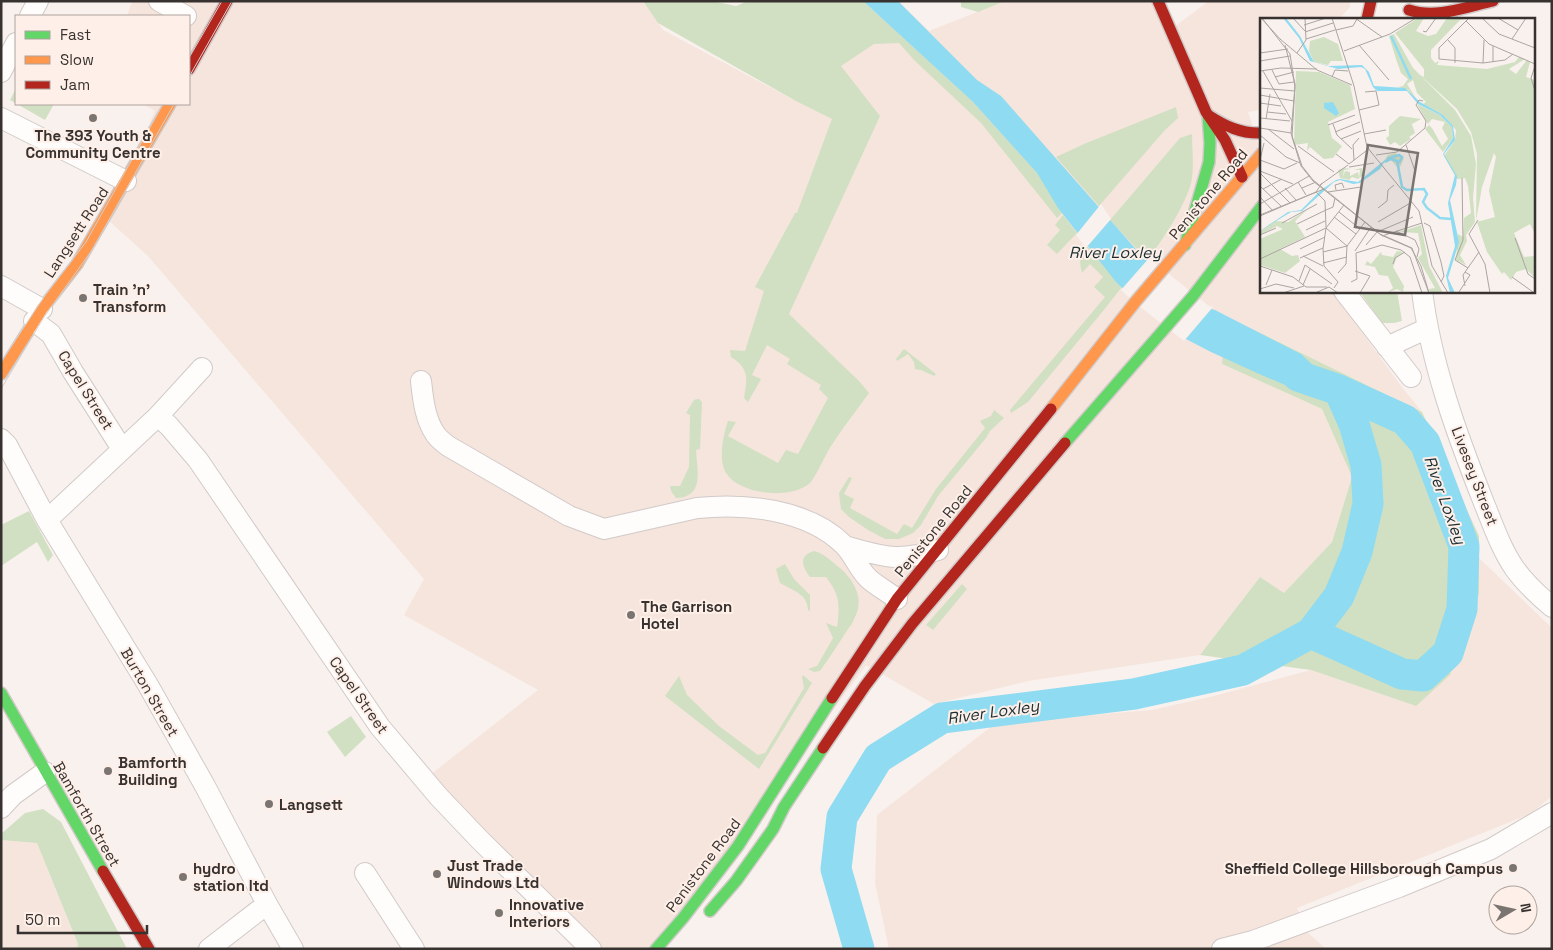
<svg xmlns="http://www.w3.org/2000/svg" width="1553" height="950" font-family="'Space Grotesk',sans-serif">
  <rect width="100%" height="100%" fill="#f9f1ed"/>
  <!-- commercial -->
  <path fill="#f6e5dd" d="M132 1H643L663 30 796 101 898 1 929 31 1005 1H1161L1174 27 1209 1H1350V7L1339 19H1262V107L1259 110 1248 112 1262 154V291H1332L1401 386 1422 412 1248 327 1222 364 1322 409 1352 477 1332 542 1284 594 1260 577 1200 655 1028 681 934 704 866 665 658 949H586L430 775 538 690 404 615 424 579 148 256 108 220 155 111 143 104H189V16H127Z
    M1479 558 1552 628V796L1530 814 1297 908 1307 932 1326 949H889L875 883 877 815 996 723 1151 710 1210 697 1311 670 1416 706 1479 594Z
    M1 840 37 843 78 944 77 949H1Z"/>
  <!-- green -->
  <path fill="#d1e0c2" d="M643 1H712L736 6 748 1H863L973 102 1037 173 1062 213 1057 218 981 123 914 60 899 43 874 44 841 66 880 116 789 314 859 381 869 393C857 410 844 426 833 443 827 451 816 477 810 483 791 500 740 495 726 473 718 460 723 435 728 421L736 422 728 436 778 463 786 450 798 454 828 398 819 389 821 385 787 364 790 359 767 345 752 375 761 379 748 402 744 398C747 379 750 369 731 357L730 350 745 351 764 291 755 287 795 213H797L832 119 796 101 658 23Z
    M961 1H1005L978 12 961 7Z
    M16 88V104H54L45 120 10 100Z
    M1176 107 1178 118 1165 130 1099 206 1056 157 1084 144Z
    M1192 134C1192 149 1194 163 1192 178 1189 200 1162 242 1147 260L1110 220 1180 138Z
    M1063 215 1077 233 1057 254 1047 245 1060 230 1055 225Z
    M1087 246 1122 287 1103 311 1028 402 1011 413 1010 410 1105 297 1094 287 1103 277 1090 264 1082 273C1079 260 1079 255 1087 246Z
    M1359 291H1397L1402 321 1394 323H1382Z
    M1248 327 1422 412 1479 536V594L1450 675 1416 706 1311 670 1200 655 1260 577 1284 593 1332 542 1352 477 1322 409 1222 364 1225 332Z
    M904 349 936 374 934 376 921 370 915 369 914 362 908 354 897 361 896 359Z
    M697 399H699L702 402 700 449 696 450C697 470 705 497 676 498L671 491 670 486H680L689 467 690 415 686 413 694 400Z
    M994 410 1004 418 990 431 986 438 938 496 921 525 913 533 899 539H885L868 530 849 517 841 509 839 493 849 477 852 478 844 494 854 499 850 508 897 534 904 524 912 528 936 489 985 428 980 421 991 416Z
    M29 511 53 555 48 562 37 542 1 566V525Z
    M814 551C824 553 832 562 840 568 855 581 865 600 854 619 853 623 850 626 848 629 839 643 830 657 820 671L814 672 808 669 817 666 833 638 826 623 837 627C840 605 840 595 826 577H810C802 566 798 556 814 551Z
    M785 564 794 579 810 595V611L808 610C808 594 792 590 780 583L776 569Z
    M962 584 967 589 933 630 926 625Z
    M803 675 812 683 759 769 665 696 679 676 687 695 719 726 758 755 765 753 804 688 802 677Z
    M351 716 366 737 345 757 327 732Z
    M43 809 61 822 127 949H77L78 944 37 843 1 840V834L25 813Z"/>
  <!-- water -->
  <path fill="#8fdbf1" d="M863 1H898L977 80 1001 96 1141 255 1208 308 1215 310 1301 354 1339 390 1311 396 1257 373 1211 352 1184 338 1136 301 1116 282 1058 208 1037 173 973 102Z"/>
  <!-- pier -->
  <path fill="#f9f1ed" d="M1101 204 1111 219 1086 248 1076 235Z
    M1149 258 1209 306 1213 307 1184 341 1135 303 1121 290Z"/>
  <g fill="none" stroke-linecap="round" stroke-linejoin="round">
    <!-- river -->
    <path stroke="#8fdbf1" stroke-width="31" d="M1311 633 1402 674 1423 676 1448 653 1462 609 1464 546 1425 443 1405 420 1339 390
      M859 949 836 869 842 817 878 758 942 718 1134 694 1243 670 1311 633 1339 596 1357 552 1368 504 1366 465 1354 424 1339 390 1298 376"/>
    <!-- street casing -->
    <g stroke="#d1cac8" stroke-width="22">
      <path id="street" d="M159 1 186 16
        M30 16 38 1
        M1 72 16 43
        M1 118 126 181
        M1 286 42 309
        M1344 291 1411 377
        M1422 291C1431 364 1457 435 1484 503 1493 525 1501 549 1515 569 1525 583 1538 595 1552 607
        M34 321 51 334 73 372 122 449
        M1387 347 1428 328
        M421 381C423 399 425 420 436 435 439 439 444 443 448 446L569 516 604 529 697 508C745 503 808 509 844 545 854 555 859 570 869 579 877 586 888 592 897 599
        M158 416 169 426 198 460 380 727 439 797 480 840 591 949
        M1 439 7 445 47 520 148 685 205 786 267 904 293 949
        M47 520 158 416 202 368
        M845 546C883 557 899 562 938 550
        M1 808 13 795 45 772
        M365 873 414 949
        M209 949 267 904
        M1222 949 1253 941 1399 887 1491 849 1552 813"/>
    </g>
    <!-- fast casing -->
    <g stroke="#d1cac8" stroke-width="14">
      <path id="fast" d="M1185 245 1209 162 1210 143 1208 115
        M1065 443 1193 296 1262 206
        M1 693 103 871
        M710 911 736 881 773 829 784 807 823 748
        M656 949 683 918 738 846 832 698"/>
    </g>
    <!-- slow casing -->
    <g stroke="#d1cac8" stroke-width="14">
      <path id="slow" d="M1 374 42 309 77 264 170 104
        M1051 409 1136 301 1262 153"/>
    </g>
    <!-- jam casing -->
    <g stroke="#d1cac8" stroke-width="14">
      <path id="jam" d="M1158 1 1206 112 1225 140 1242 177
        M1409 10C1436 19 1466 7 1493 1
        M1367 19 1371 1
        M189 69 227 1
        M1208 115C1225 126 1241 134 1262 133
        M832 698 897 599 1051 409
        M823 748 865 686 912 624 1065 443
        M103 871 149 949"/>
    </g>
    <!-- street -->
    <use href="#street" stroke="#fefdfc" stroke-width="20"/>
    <!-- fast -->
    <use href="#fast" stroke="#63d668" stroke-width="11"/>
    <!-- slow -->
    <use href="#slow" stroke="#ff974d" stroke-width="11"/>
    <!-- jam -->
    <use href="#jam" stroke="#b3261e" stroke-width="11"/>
    <!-- tram -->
    <path stroke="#d2d0cf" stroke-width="1" d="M189 58 222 1
      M189 77 232 1
      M1 362 46 294 86 242 163 104
      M1 389 44 317 92 250 174 104"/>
  </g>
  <!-- markers -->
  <g fill="#7b7572" stroke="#feefe8" stroke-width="2">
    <circle cx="93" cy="118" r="5"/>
    <circle cx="83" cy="298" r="5"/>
    <circle cx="631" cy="615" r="5"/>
    <circle cx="108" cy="771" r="5"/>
    <circle cx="269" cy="804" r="5"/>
    <circle cx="1513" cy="868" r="5"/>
    <circle cx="437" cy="874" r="5"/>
    <circle cx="183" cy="877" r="5"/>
    <circle cx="499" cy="913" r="5"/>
  </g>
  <g text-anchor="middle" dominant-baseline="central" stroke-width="4" stroke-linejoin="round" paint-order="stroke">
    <!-- poi labels -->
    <g font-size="15" font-weight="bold" fill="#37322f" stroke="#feefe8" text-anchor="start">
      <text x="93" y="135" text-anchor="middle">The 393 Youth &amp;<tspan x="93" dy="17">Community Centre</tspan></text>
      <text x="93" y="289">Train 'n'<tspan x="93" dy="17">Transform</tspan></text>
      <text x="641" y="606">The Garrison<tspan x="641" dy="17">Hotel</tspan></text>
      <text x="118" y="762">Bamforth<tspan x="118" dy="17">Building</tspan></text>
      <text x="279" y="804">Langsett</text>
      <text x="447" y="865">Just Trade<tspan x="447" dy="17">Windows Ltd</tspan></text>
      <text x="193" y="868">hydro<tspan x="193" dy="17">station ltd</tspan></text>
      <text x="1503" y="868" text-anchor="end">Sheffield College Hillsborough Campus</text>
      <text x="509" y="904">Innovative<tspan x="509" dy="17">Interiors</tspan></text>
    </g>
    <!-- street labels -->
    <g font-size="15" fill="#37322f" stroke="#feefe8">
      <text transform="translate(1208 194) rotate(-50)">Penistone Road</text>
      <text transform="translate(76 232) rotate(-57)">Langsett Road</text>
      <text transform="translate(86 390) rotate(58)">Capel Street</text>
      <text transform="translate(1475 476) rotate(69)">Livesey Street</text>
      <text transform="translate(933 531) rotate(-51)">Penistone Road</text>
      <text transform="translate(150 692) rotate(60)">Burton Street</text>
      <text transform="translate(359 695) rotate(55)">Capel Street</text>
      <text transform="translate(87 814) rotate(60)">Bamforth Street</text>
      <text transform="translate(703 865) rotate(-53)">Penistone Road</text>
    </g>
    <!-- water labels -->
    <g font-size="16" font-style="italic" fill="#1b2f35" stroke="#feefe8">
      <text x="1115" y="252">River Loxley</text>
      <text transform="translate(1445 500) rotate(70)">River Loxley</text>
      <text transform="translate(993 712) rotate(-8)">River Loxley</text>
    </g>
  </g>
  <!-- overview -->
  <g transform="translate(1260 18)">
    <rect width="275" height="275" fill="#f9f1ed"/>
    <path d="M158 0H164L156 13 168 18 176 16 187 0 205 1 200 2 171 32V40L175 45 179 43 177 47 227 51 255 44 259 39 265 41 249 51 256 56 267 42 270 44 266 59 275 62V216L270 206 254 215 264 239 275 238V260L266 251 256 254 251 262 244 254 242 256 227 234 217 204 235 199 229 173 236 139 234 135 222 169 216 203 217 136 211 114 197 91 160 57 164 59V51L135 15ZM134 16 153 50 195 92 211 118 216 146 213 180 215 204 206 217 207 223 200 237 206 247 196 242 198 216 203 219 204 200 211 195 208 168 205 160 197 161 184 138 195 122 196 112 183 97 163 86 166 84 157 75 153 62 147 66 157 82 148 72 138 69 143 68 148 61 141 55 136 41 129 18ZM64 19 78 26 83 43H71L68 47 54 44 49 33 50 23ZM36 53 59 54 90 67 95 91 68 104 72 120 82 128 73 140 64 141 50 129 47 133 48 125 34 127ZM157 86 180 97 192 109 193 120 183 134 165 111 169 107 172 110 182 128 188 121 182 110 185 104 172 101 168 106ZM140 98 161 101 152 106 150 101 155 115 149 119 151 121 140 128 135 124 130 127 126 120 129 118V108ZM135 135 144 140 139 151 131 142 122 146 128 137ZM84 150 91 151 84 152 83 159 85 153 90 154V158L98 154 99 160 100 152H93L102 150 103 157 98 161 92 159 89 162 80 160 78 152ZM48 191 35 203 45 219 20 231 32 238 38 237 40 243 25 255 0 247V221L23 211 17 208 0 217V213L15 203 28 204ZM161 207 169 248 183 275H170L169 271 175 270 158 240 162 236 158 215 140 214ZM137 233 143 234 137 239 133 249 144 268 143 274 137 271 127 275 133 270 128 258 119 257 115 249 105 247 107 243 111 246 121 234 122 237 133 239Z" fill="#d1e0c2"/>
    <path d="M23 0H26L40 18 54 44 69 48 102 47 109 54 114 68 145 70 160 84 183 97 193 108 195 122 184 136 197 158 196 167 190 182 199 224 188 260 195 275H190L186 258 195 228 188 185 195 157 183 136 193 120 192 109 180 97 158 86 147 73H117L113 69 105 51 101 49 78 51 50 43 39 20ZM73 84 79 95 76 98 64 90V85ZM126 141 120 151 100 165 93 166 80 162 74 164 42 193 31 194 0 213 28 194 41 192 61 172 76 162 80 161 98 164Z" fill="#8fdbf1"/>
    <path fill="none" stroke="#8fdbf1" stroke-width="2.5" d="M131 18 151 61M127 141 139 137 142 139 139 145M125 144 131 141 137 143 142 169 147 172 164 171 167 176 163 184 167 190 180 200 191 201"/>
    <path fill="none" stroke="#aba5a1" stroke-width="1" d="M1 0 21 22M2 0 30 36 35 69 31 115 42 148 53 162 120 216 152 230 169 275M33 0 45 13M72 0 94 68 107 129 159 193 172 248 188 275M95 0 122 19M209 0 179 30V41L223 45 245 42 253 36M222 0 239 16 275 30M238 0 258 12M206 3 229 26 275 46M44 7 66 0M76 12 93 8 97 1M163 13 166 14 176 0M45 14 73 5M20 21 57 52 92 67M46 21 75 12M252 21 266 0M188 22 195 30V45M25 27 35 66 32 119 41 148 53 163 121 217 151 230 161 248 169 275M99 27 129 62M84 33 130 16 156 0M0 35 28 31M37 35 46 22 45 0M0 43 30 38M233 44V28M223 45 224 22M275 48 271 60 275 73M12 52 19 66 34 64M0 53 21 50 57 51M3 53 32 103M15 59 34 54M72 59 75 52 88 53M0 70 35 73M0 77 34 83M0 85 21 88M99 92 119 87 116 73 105 74M7 94 26 96M0 100 30 103M6 101 10 76M73 106 77 117 92 131M68 107 95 97M0 110 31 115M8 111 34 131M75 114 100 104M104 116 126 112M0 117 26 139 40 145M81 121 101 113M146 127 155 153M38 128 74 154M76 136 89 146M116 137 137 134 165 110 166 103 156 87 159 82 163 83M0 142 24 151 37 145M0 142 4 125M94 142 93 127 99 120M89 146 106 133M89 149 114 145M0 153 33 166M0 155 30 185M202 160 203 222 195 242 208 250M38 164 46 177M60 167 88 147M0 168 22 189M25 170 36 182M42 170 56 164M3 171 22 161M76 172 75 167 82 165 84 170M56 174 65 183 66 209M68 174 101 169M0 179 13 193M0 186 49 158M118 190 127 183 128 172 134 167M66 192 73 189 75 180M79 194 100 211M0 197 64 171M0 198 56 174 62 165M74 199 96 216M218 202 209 216 225 246 230 275M118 204 152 184M22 205 57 186M164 205 170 208 181 244 184 258 181 264M37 206 66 192M66 210 87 228M46 212 65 203M136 213 155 222 159 231 157 239M117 214 153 199M0 217 16 210M122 218 162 205M255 220 268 256 275 261M106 227 117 214M40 231 65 219M95 233 111 209M63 234 87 228M43 238 63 248M40 240 63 230M0 241 66 210M63 245 87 239M133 246 135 240 145 234M0 248 33 259 46 269H67M95 253 110 258 100 275M78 255 86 246 87 228 105 204M252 259 273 274M39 263 45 247 72 266M91 264 97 261 96 235 122 227 141 232 150 239 162 275M6 267 12 252M43 267 50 251M205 268 203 257 219 234M74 270 78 264 64 248 63 231 66 210 84 187M0 271 16 266 34 270M199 274 210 257 205 254M23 275 44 268M55 275 69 269 78 275H101"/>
    <path fill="#7b7572" fill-opacity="0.15" stroke="#7b7572" stroke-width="2.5" d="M108 127 158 135 145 217 95 209Z"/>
    <rect width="275" height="275" fill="none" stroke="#37322f" stroke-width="2.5"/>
  </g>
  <!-- border -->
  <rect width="1553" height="950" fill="none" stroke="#37322f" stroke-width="5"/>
  <!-- legend -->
  <rect x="15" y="15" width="175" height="90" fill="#feefe8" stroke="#aea39e"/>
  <rect x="25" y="31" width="25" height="8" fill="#63d668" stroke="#aea39e"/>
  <text x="60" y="40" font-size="15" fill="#37322f">Fast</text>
  <rect x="25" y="56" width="25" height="8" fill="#ff974d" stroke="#aea39e"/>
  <text x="60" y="65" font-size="15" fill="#37322f">Slow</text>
  <rect x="25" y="81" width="25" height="8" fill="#b3261e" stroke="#aea39e"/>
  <text x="60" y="90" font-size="15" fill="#37322f">Jam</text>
  <!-- north arrow -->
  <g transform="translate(1513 910) rotate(81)"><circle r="24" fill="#feefe8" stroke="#aea39e"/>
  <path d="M0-4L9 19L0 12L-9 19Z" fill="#7b7572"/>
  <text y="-8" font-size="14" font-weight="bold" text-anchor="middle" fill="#37322f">N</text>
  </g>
  <!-- scale -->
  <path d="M18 925v8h129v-8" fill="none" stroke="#37322f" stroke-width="2.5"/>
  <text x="25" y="925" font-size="15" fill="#37322f" stroke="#feefe8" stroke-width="4" paint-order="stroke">50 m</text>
</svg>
